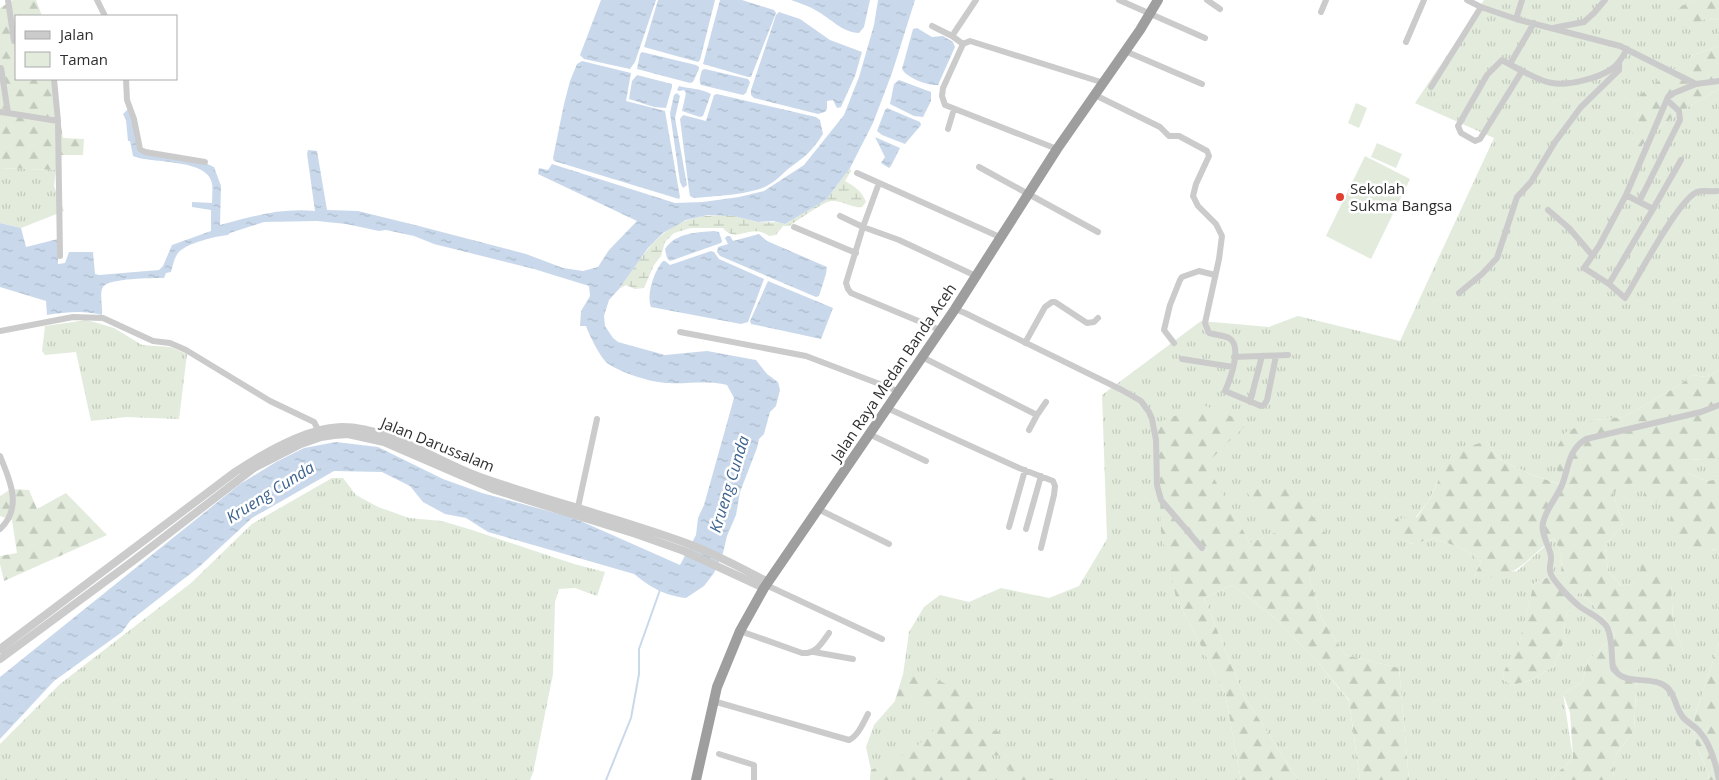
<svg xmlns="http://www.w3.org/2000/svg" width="1719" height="780" font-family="'Open Sans',sans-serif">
  <defs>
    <pattern id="grass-tufts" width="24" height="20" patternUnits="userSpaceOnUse" patternTransform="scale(1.25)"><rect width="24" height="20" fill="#e2ebdc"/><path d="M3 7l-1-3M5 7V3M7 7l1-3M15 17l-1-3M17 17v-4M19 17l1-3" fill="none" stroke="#c2cabd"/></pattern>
    <pattern id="forest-firs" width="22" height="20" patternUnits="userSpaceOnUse" patternTransform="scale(1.25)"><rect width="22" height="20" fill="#e2ebdc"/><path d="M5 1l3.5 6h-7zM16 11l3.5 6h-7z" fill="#c2cabd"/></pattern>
    <pattern id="wetland-marsh" width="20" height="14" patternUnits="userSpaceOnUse" patternTransform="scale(1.25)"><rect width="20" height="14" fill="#e2ebdc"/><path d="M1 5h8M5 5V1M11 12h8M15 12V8" fill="none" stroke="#c2cabd"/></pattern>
    <pattern id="water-ripples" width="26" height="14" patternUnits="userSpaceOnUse" patternTransform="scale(1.25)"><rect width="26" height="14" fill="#c9d9eb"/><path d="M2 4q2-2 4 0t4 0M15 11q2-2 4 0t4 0" fill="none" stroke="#adbbca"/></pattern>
  </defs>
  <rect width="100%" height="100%" fill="#fff"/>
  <!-- grass -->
  <path fill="url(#grass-tufts)" d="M1484 0H1694L1674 11 1719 20V46L1693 55 1637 108 1638 125 1657 129 1678 113 1719 89V370L1706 377 1693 375 1678 386 1624 417 1593 420 1569 487 1532 475 1499 459 1487 441 1437 483 1428 502 1416 517 1395 536 1412 544 1434 538 1466 550 1481 562 1474 577 1517 571 1554 538 1562 556 1561 572 1534 583 1517 653 1505 669 1502 679 1513 685 1532 680 1554 666 1564 641 1565 617 1579 591 1601 613 1615 635 1588 660 1582 683 1563 693 1573 758 1551 779 1552 780H1409L1399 668 1345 655 1321 617 1309 577 1278 532 1250 543 1205 464 1203 405 1176 597 1225 693 1241 780H870L871 770 866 747 874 725 895 701 903 675 909 632 924 607 940 595 969 602 1001 588 1049 598 1079 586 1107 539 1102 395 1201 321 1269 327 1298 316 1400 341 1494 138 1415 103Z
    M0 168 56 170 54 186 64 211 21 228 0 223Z
    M87 320 114 328 142 345 170 347 187 354 179 419 126 417 91 421 76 352 45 355 42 351 45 326Z
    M1719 458V479L1707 481 1687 473V460Z
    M1642 477 1677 499 1709 550 1719 549V643L1695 715 1694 740 1709 775 1708 780H1613L1614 757 1634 731 1637 671 1644 657 1683 651 1673 621 1671 583H1636L1621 586 1608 571 1605 546 1623 524 1613 493Z
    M332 478H343L356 495 378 507 409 518 442 521 472 530 574 564 605 572 597 596 575 588 559 589 555 602 553 674 533 773 530 780H0V744L60 684 191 583 252 524Z
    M1233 585 1278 621 1321 666 1349 701 1360 780H1298L1244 696 1204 598Z"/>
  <!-- forest -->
  <path fill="url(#forest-firs)" d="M13 0H36L42 16H16V79H53L63 138 84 139 83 155H60L56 170 0 168V8Z
    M1694 0H1719V20L1709 18 1681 28 1674 10Z
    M1719 46V89L1678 113 1657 129 1640 147 1629 138 1638 125 1637 108 1640 95 1693 55Z
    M1719 370V458L1687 460V473L1707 481 1719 479V549L1709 550 1679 548 1667 529 1677 499 1646 504 1642 478 1613 493 1623 524 1605 546 1608 571 1621 586 1636 583 1643 562 1656 561 1671 583 1673 621 1683 651 1673 667 1645 657 1637 671 1634 731 1614 757 1613 780H1552L1551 779 1573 758 1570 713 1563 693 1582 683 1588 660 1615 635 1601 613 1579 591 1565 617 1564 641 1554 666 1532 680 1513 685 1502 679 1505 669 1517 652 1534 583 1561 572 1562 556 1554 538C1523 561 1518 581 1474 577L1481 562 1466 550 1434 538 1413 544 1395 537V519L1417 517 1428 502 1453 451 1487 441 1499 459 1532 475 1568 487 1550 459 1566 432 1593 420 1624 417 1678 386 1693 375 1706 377Z
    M1203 405 1248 423 1206 464 1250 543 1277 532 1245 490 1288 484 1329 538 1309 577 1321 617 1345 655 1399 668 1409 780H1360L1349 700 1321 666 1278 621 1233 585 1204 598 1244 696 1298 780H1241L1225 693 1176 597 1161 531 1159 461 1154 424Z
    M11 489 29 490 37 509 66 493 107 535 4 581 0 564V556L17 553 12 520 0 516V496Z
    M1719 643V780H1708L1709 775 1694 740 1695 715Z
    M903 675 935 679 973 696C977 720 978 728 1004 733L1007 749 1025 770 1040 777 1065 780H1015L1002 756 986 754 987 769 990 780H870L871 770C899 759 918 749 937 726L931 703 916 697 895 701Z"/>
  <!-- wetland -->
  <path fill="url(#wetland-marsh)" d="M850 168 851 171 845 181C854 186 862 191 866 202L862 207C853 209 843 200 831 201 823 202 797 221 789 226H783L776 235 769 236C750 222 737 245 723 228H691L674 233 665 242 661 256 654 265 644 288 635 289 626 285 619 289C651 243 670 210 733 216 741 216 750 221 759 222 768 223 775 221 785 224L826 200Z"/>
  <!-- green -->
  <path fill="#e2ebdc" d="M1356 103 1367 108 1359 128 1348 123Z
    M1377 143 1402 154 1396 168 1371 157Z
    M1365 156 1410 179 1371 259 1326 236Z"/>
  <!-- water -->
  <path fill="url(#water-ripples)" d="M601 0H656L635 62 630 69 584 59 580 55Z
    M658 0H715L700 60 698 62 644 47Z
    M720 0H742L774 10 776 13 751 77H748L703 64Z
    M791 0H870L864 27 859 33C843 33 830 18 817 11 809 6 799 3 791 0Z
    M878 0H915L892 73 873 123 850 168 826 200 785 224 773 221 758 222 734 216 708 215 686 220 663 233 648 248 619 289 609 300 604 316 605 326 613 338 618 342 665 355 707 351 756 360 767 374 778 382 780 390 776 406 770 412 764 434 759 439 757 448 740 492 736 515 727 536 723 553 714 573 704 586 686 598C663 595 652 588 634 574L488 532 466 518 445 514 423 502 410 486 382 472 334 471 252 518 199 567 130 621 122 632 54 681 0 739V677L240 484 276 462 304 448 336 442 378 447 443 479 482 493 574 518 680 565 696 535 698 518 704 505 734 398 727 385C708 380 689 384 669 383 652 383 621 373 607 363 601 358 589 335 586 326H580L581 311 590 296 589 286 534 269 434 244 414 236 386 230 379 231 346 224 317 221 264 222 230 233 228 235C217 236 186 243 178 253 174 258 173 265 171 272L166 273 164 278C154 278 108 278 103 287 99 293 103 307 102 315 84 310 66 312 47 315L46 301 0 287V223L21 228 26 247 58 239V264L65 263 69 252H93L95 274 99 275 159 270 163 266 172 245 211 231V210L192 207V202L212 203C212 196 213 189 212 183 207 158 151 164 133 156L130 141H128L126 120 123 114 128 109 131 113 137 147 205 163 214 167 221 186 220 225C253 216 281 208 315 211L307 154 308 150 317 151 327 210 358 211 415 225 526 254 563 268 583 271 598 267 609 250 637 221 540 175 538 174 539 168 548 170 552 164 675 203 703 202 739 197 764 191 804 165 844 115 859 77 874 25Z
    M779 12 800 19 830 40 862 52 855 76 841 107 837 108 833 100 827 101V109L825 112 818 114 754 98 751 95V90L776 15Z
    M917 28 932 37 943 36 953 42 955 47 938 85C928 86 907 78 902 69L913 29Z
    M642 52 696 65 699 67V69L693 82 690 83 637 69 640 54Z
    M582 61 631 73 626 101 665 111 680 197 679 199 554 161 553 158 564 104 570 81 577 64Z
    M705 69 748 79 750 82 746 93 743 95 701 85C698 80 701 75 702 70Z
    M637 75 672 84V87L666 108 654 107 629 99 632 81Z
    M899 80 931 92V101L923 117 914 116 890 104 894 84Z
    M679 86C690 89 700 88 711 94L703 116 700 117 682 111 686 93 684 90 679 91 677 90Z
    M677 93 680 96 675 118 687 185 683 188 680 182 670 113 674 95Z
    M717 94 816 117 820 120 823 134C812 151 805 157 788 169 782 174 777 180 770 184 754 195 713 196 694 198L690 196 689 190 680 119 683 115 706 121 714 95Z
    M887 108 920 122 921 125 905 144 882 135 877 131 885 110Z
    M875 137 900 148 891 166 889 168 881 163 885 157Z
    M714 231 719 232 722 241 721 243 673 260 670 261 667 258 665 249C675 233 698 232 714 231Z
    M759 234 767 241 827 267 826 274 819 296 816 297 720 256 717 252 718 247 728 244 725 238 727 236H730L733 241Z
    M711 251 714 252 719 259 764 279 748 322 741 324 651 307C646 295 654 271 663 261H665L670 265Z
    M768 281 833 308 821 339 751 324 750 321Z"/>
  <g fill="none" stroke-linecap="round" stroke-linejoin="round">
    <!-- stream -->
    <path stroke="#c9d9eb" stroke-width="2" d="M606 780 631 718 639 674V649L660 590"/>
    <!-- minor -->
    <path stroke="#cbcbcb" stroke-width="6" d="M8 0 14 41
      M97 0 105 16
      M1119 0 1205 38
      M1207 0 1220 9
      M1467 0 1481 7 1516 19 1620 46 1696 84 1719 81
      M1321 12 1326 0
      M1516 19 1522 0
      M932 26 952 36 963 44
      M1553 28 1584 22 1594 13 1605 0
      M952 36 976 0
      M1406 42 1424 0
      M1125 51 1202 84
      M1502 60 1522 71 1480 139 1475 141 1461 133 1458 126 1487 75Z
      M1510 64 1534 23
      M1522 71C1531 75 1542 82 1552 83 1568 86 1600 78 1613 68 1619 63 1623 57 1627 49
      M54 79 58 121 60 256
      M126 79 127 100 134 119 140 149 145 152 205 162
      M1696 84 1674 93 1668 97 1626 195 1599 246 1584 268 1609 284 1625 298C1638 277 1678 200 1697 192 1702 190 1711 192 1717 191
      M1431 87 1481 7
      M1095 95 1160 127 1169 136H1179L1207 151 1209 156 1196 184 1193 196 1198 206 1216 224 1222 236 1219 259 1205 323 1209 333C1216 335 1223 335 1229 338 1243 346 1230 380 1225 391L1261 406 1264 405 1267 400 1276 356
      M0 112 8 113 1 68
      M8 113 58 121
      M948 129 954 109
      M1057 149 945 105 942 96 943 88 963 44 970 41 1104 83
      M979 167 1098 232
      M857 173 1002 238
      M879 183 863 227 899 240 976 276
      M1639 202 1680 120 1679 111 1667 100
      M1653 209 1681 160
      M1548 210 1569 228 1592 255
      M840 216 863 227 846 283 848 289 851 293 940 330
      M794 227 856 253
      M1609 284 1653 209 1626 195
      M1459 293 1482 274 1497 258 1517 197 1531 182 1555 142 1581 107 1619 70V62
      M955 309 965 313 1122 390 1141 401 1149 412 1152 419 1156 440 1157 485 1161 500 1202 548
      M0 331 73 317 103 318 153 341 170 343 186 350 270 401 314 422 320 433
      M680 332 806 356 898 391
      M1025 343 1045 307 1052 302H1055L1087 323 1094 322 1098 318
      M1174 343 1164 330 1170 305 1180 280 1182 277 1199 271 1215 275
      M922 357 1037 415
      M1234 357 1288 355
      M1182 359 1233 367
      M1250 402 1262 356
      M887 408 1019 468 1053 481 1055 486 1054 495 1041 548
      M1029 430 1037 415 1046 402
      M869 434 926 461
      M0 456C10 480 23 508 0 529
      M578 507 597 419
      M818 509 889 544
      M1009 527 1025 470
      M1026 529 1041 476
      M766 585 882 639
      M740 631 802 653C816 654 821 644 829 633
      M814 652 853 659
      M713 701 849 740C858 736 863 723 868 714
      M719 754 754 765V780
      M1719 780C1716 764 1710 743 1699 731 1694 725 1686 722 1682 716 1674 705 1675 690 1662 684 1646 676 1624 686 1613 668 1611 656 1613 638 1607 627 1601 617 1588 613 1579 606 1572 600 1551 580 1550 571 1549 564 1553 559 1550 552 1547 542 1541 533 1543 523 1546 509 1557 497 1562 485 1569 467 1568 450 1586 439L1701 412 1719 405"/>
    <!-- tertiary -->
    <path stroke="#cbcbcb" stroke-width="8" d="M0 649 235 472C264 453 306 428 342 427 389 427 436 461 480 477 548 501 618 518 686 543 714 553 741 568 768 582
      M0 659 133 561 254 468 301 444 321 437 334 435 348 434 384 442 495 490 636 534 684 551 764 588"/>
    <!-- trunk -->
    <path stroke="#9e9e9e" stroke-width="10" d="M696 780 717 687 740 631 764 588 955 309 1057 149 1140 30 1158 0"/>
  </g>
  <!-- markers -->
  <circle fill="#e23f33" stroke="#fff" stroke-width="2" cx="1340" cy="197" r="5"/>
  <g text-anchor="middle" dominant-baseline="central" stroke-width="5" stroke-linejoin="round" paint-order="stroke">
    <!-- poi labels -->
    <g font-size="15" fill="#2e2e2e" stroke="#fff" text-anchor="start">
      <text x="1350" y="188">Sekolah<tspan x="1350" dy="17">Sukma Bangsa</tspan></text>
    </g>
    <!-- street labels -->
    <g font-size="15" fill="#2e2e2e" stroke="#fff">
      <text transform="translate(893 372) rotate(-56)">Jalan Raya Medan Banda Aceh</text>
      <text transform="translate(438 444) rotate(22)">Jalan Darussalam</text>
    </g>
    <!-- water labels -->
    <g font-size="16" font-style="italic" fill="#3e648f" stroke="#fff">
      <text transform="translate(729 484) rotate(-73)">Krueng Cunda</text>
      <text transform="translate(270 492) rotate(-32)">Krueng Cunda</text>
    </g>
  </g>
  <!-- legend -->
  <rect x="15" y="15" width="162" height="65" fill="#ffffff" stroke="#ababab"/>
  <rect x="25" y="31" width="25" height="8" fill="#cbcbcb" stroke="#ababab"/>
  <text x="60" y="40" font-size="15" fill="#2e2e2e">Jalan</text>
  <rect x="25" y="52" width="25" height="15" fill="#e2ebdc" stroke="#ababab"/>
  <text x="60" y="65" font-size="15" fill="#2e2e2e">Taman</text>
</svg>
